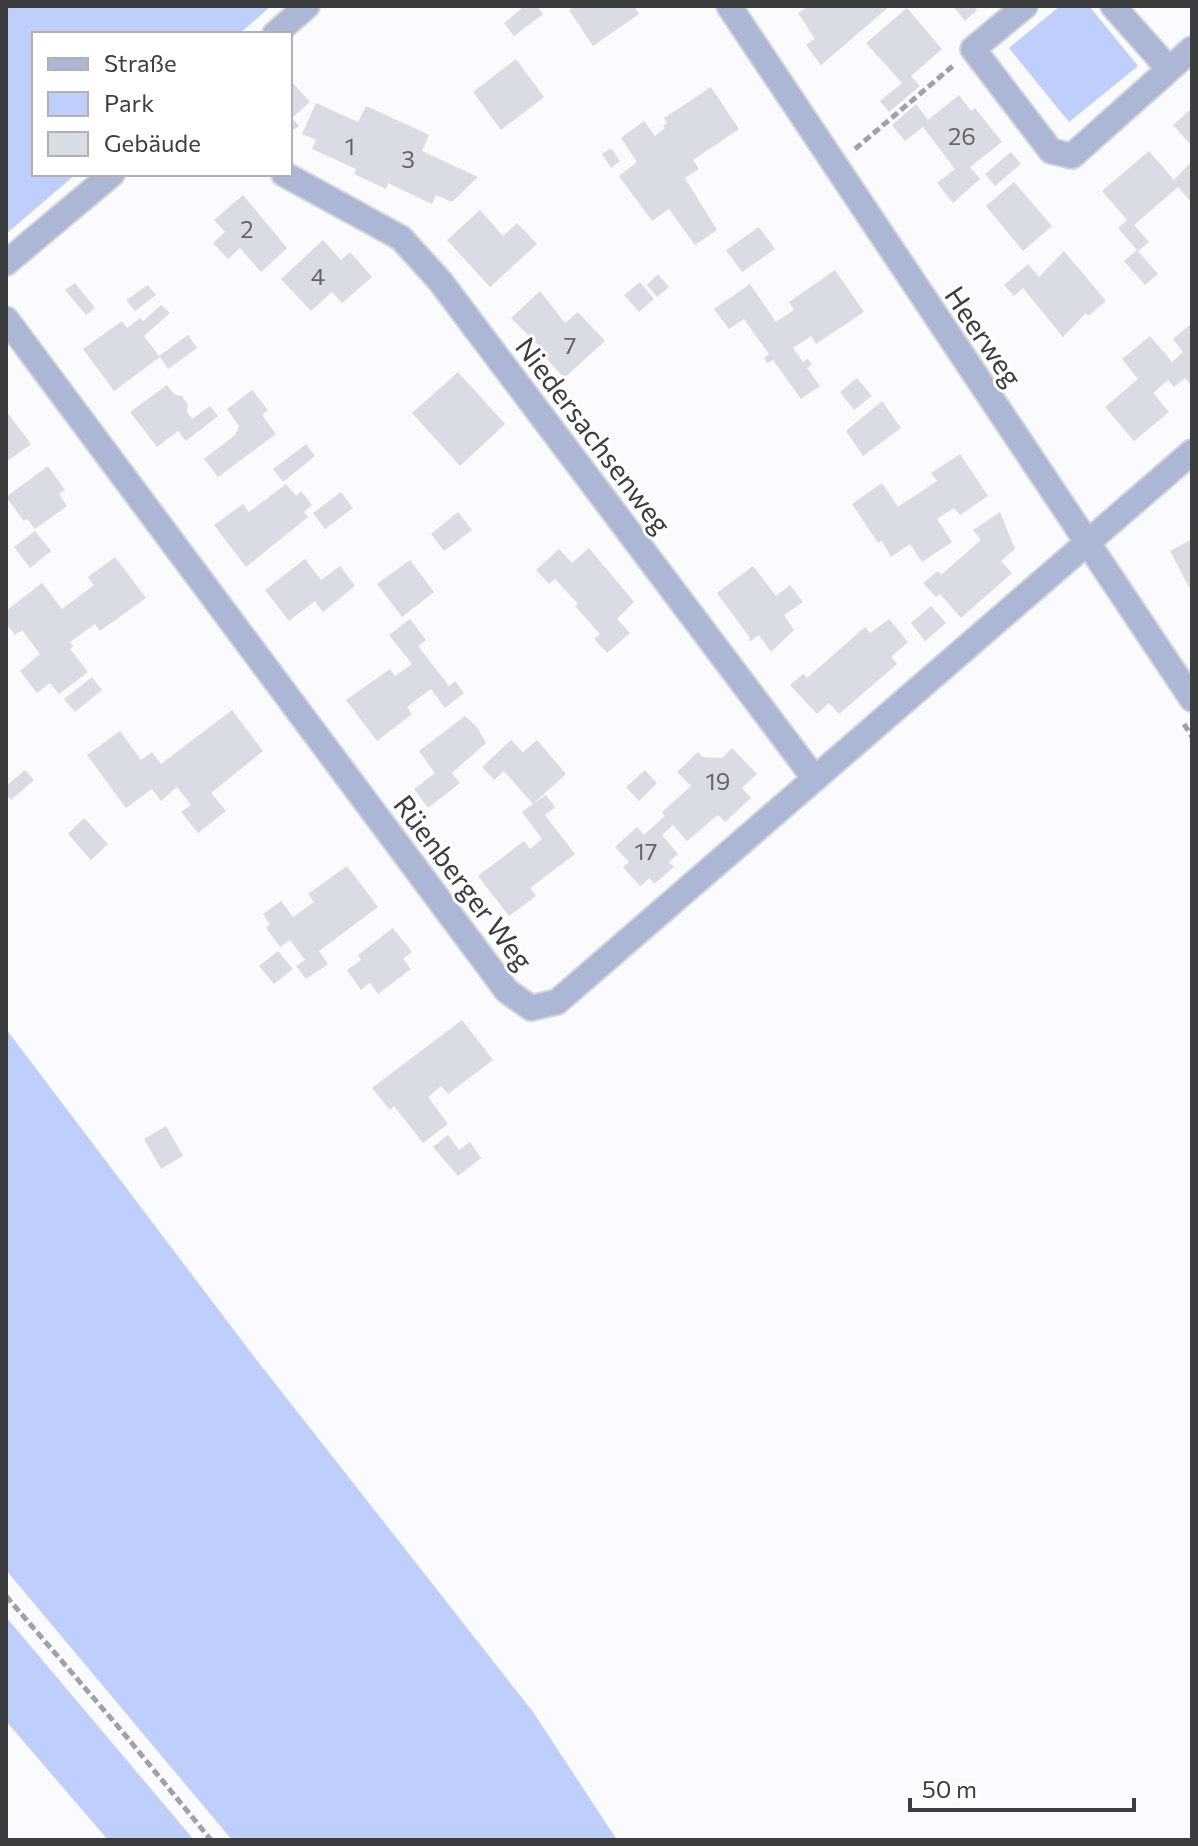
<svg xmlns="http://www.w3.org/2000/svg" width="1198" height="1846" font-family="Commissioner,sans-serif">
  <rect width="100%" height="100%" fill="#f9fbff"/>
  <!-- green -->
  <path fill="#bfcefb" d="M6 6H271L239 34H34V174H76L6 234Z
    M1060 6H1089L1138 66 1069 122 1009 48Z
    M6 1029 255 1358 533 1712 617 1840H232L6 1570Z
    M6 1617 22 1636 194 1840H108L6 1721Z"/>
  <!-- building -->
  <path fill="#dadce3" d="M519 6H537L543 14 514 36 504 23 521 9Z
    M575 6H634L639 14 593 46 569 10Z
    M809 6H890L821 65 806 45 815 39 798 13Z
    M953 6H973L977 10 965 21Z
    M907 8 942 49 911 76 920 86 889 112 880 101 902 83 866 43Z
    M516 59 544 97 501 130 473 92Z
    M290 80 310 102 292 118 299 126 294 130 290 126Z
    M711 87 739 129 693 160 699 169 685 178 717 230 695 245 669 209 652 221 619 176 637 162 621 138 644 121 655 136 665 128 663 126 667 123 664 118Z
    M959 95 971 111 975 108 1002 142 970 167 980 179 953 203 937 183 955 169 923 127 905 141 892 125 916 104 928 120Z
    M316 103 358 122 366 106 421 131 429 135 422 151 478 177 452 202 436 195 432 204 388 183 386 189 354 174 356 169 312 149 316 140 302 134Z
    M1192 108V146L1173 125Z
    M611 148 620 161 611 168 602 154Z
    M1149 151 1174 180 1192 161V203L1178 187 1134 225 1149 242 1138 251 1158 274 1145 285 1124 261 1137 250 1118 228 1127 220 1102 191Z
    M1011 152 1021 164 995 186 985 174Z
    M1014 182 1052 226 1023 251 986 206Z
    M243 195 287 248 261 272 240 248 228 259 213 243 225 232 214 220Z
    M480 210 503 236 517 223 537 244 490 287 447 240Z
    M759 227 775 249 742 272 726 250Z
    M323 240 341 260 350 252 372 277 342 303 332 292 311 311 281 279Z
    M1064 251 1106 301 1088 316 1086 313 1063 337 1023 288 1014 296 1004 285 1028 264 1039 277Z
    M835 270 864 312 816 344 811 336 793 348 803 362 808 359 812 365 807 368 820 386 801 399 773 360 767 363 764 358 769 354 744 319 729 329 714 309 750 284 776 322 794 310 789 302Z
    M658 274 669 287 657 297 647 285Z
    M640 282 654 299 639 312 624 295Z
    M75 283 95 308 86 315 65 290Z
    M148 285 156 295 135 311 126 300Z
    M540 291 565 323 578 312 605 341 564 378 537 348 539 346 511 318Z
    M161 305 170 313 144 336 159 356 188 335 197 348 168 369 160 357 114 391 83 349 122 321 127 328 140 318 143 321Z
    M1192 323V386L1185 378 1174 387 1168 380 1153 393 1169 412 1134 441 1105 407 1138 379 1122 359 1150 336 1172 362 1183 352 1173 339Z
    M458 372 505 424 460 466 412 413Z
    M857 378 872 396 854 410 840 392Z
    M167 385 175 395 182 396 188 405 187 412 192 419 210 406 218 416 186 441 178 431 157 447 130 412Z
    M252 390 268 410 262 415 276 434 218 477 204 459 235 435 239 426 227 409Z
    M882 401 901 428 863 456 846 431Z
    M6 411 31 444 6 462Z
    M306 444 315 456 283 482 273 469Z
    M960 454 988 496 960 515 954 508 937 519 952 542 922 562 910 544 891 557 882 541 878 543 852 504 882 483 898 507 937 481 931 473Z
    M48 466 65 490 59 494 67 506 35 529 27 519 24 521 6 497Z
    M286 484 296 496 301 491 312 505 304 512 308 517 246 567 214 525 243 504 249 512Z
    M341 492 353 508 325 529 313 513Z
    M458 512 472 530 444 551 431 534Z
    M1000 512 1015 549 1001 561 1012 573 961 618 940 594 936 597 923 583 938 571 941 575 981 540 973 530Z
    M35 531 51 551 30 568 14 547Z
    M1192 539V593L1170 551Z
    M589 548 634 602 617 619 630 633 607 653 594 639 600 634 575 606 578 604 555 579 549 584 536 570 559 549 572 563Z
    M115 557 146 598 100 631 95 624 70 642 73 646 70 649 88 672 59 694 50 683 37 693 20 671 40 654 22 630 15 635 6 623V611L42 583 62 609 94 585 88 577Z
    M305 559 321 580 340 566 355 586 323 612 315 601 289 621 265 590Z
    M410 560 434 592 402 617 377 584Z
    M753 566 776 596 790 585 803 602 784 615 794 630 771 652 759 635 749 642 750 638 717 593Z
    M931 606 946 623 925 641 911 623Z
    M410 619 426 640 418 646 449 686 455 681 464 693 445 708 431 689 407 707 412 714 377 741 346 700 390 669 395 676 412 664 389 635Z
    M889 619 908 642 891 657 897 664 839 714 829 703 817 714 790 685 803 674 807 678 865 627 870 633Z
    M92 677 102 690 75 712 64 699Z
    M232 710 263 751 211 793 226 811 198 833 181 812 191 805 177 787 161 801 152 789 126 808 87 755 120 731 141 760 152 752 161 764Z
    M465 716 477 727 486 743 452 773 460 783 428 808 414 789 435 773 419 751Z
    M511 740 523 752 537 740 566 774 533 804 546 795 555 807 545 815 575 854 530 888 536 896 509 916 478 876 524 841 530 849 542 839 522 812 533 804 504 771 494 780 482 767Z
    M732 748 757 774 742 788 751 798 725 822 718 815 687 841 673 825 662 835 678 854 669 862 674 867 654 884 650 878 640 886 623 867 629 862 615 847 637 827 644 835 665 816 662 812 691 786 677 772 698 752 702 757 722 758Z
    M25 770 34 780 11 800 6 794V786Z
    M645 770 657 783 639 801 626 787Z
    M84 818 108 844 91 860 68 834Z
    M347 866 378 907 319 951 328 964 306 979 296 966 305 960 290 940 280 947 266 928 270 924 263 914 281 901 293 917 314 902 308 894Z
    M393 928 412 952 403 959 411 969 378 994 370 983 361 990 347 970 361 960 358 955Z
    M278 951 293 969 274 984 259 966Z
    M462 1020 493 1060 448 1094 441 1086 428 1097 448 1124 423 1143 394 1106 390 1110 372 1088Z
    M166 1126 183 1156 161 1169 144 1139Z
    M448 1135 459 1150 470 1142 481 1158 458 1176 433 1147Z"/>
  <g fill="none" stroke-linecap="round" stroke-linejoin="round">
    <!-- minor casing -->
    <g stroke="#d3d5d9" stroke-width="28">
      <path id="minor" d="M729 6 1192 699
        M1025 6 973 49 1051 151 1072 156 1192 49
        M1113 6 1169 69
        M275 34 307 6
        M284 174 401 238 440 281 815 779
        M6 263 112 174
        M6 319 507 991 531 1008 557 1002 1192 452"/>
    </g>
    <!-- path -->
    <path stroke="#9fa1a4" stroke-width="5" stroke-dasharray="8 4" stroke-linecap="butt" d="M855 149 954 65
      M1184 724 1192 737
      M6 1596 121 1730 211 1840"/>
    <!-- minor -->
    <use href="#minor" stroke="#acb6d5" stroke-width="24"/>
  </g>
  <g text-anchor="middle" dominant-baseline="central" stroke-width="6" stroke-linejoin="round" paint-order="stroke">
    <!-- number labels -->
    <g font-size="24" fill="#646568">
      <text x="962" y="135">26</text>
      <text x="350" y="145">1</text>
      <text x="408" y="158">3</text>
      <text x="247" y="228">2</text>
      <text x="318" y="275">4</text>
      <text x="570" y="344">7</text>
      <text x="718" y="780">19</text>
      <text x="646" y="850">17</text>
    </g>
    <!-- street labels -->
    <g font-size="28" fill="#3c3d3f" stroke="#fff">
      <text transform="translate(984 336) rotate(56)">Heerweg</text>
      <text transform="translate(594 435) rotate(53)">Niedersachsenweg</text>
      <text transform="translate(464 882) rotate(53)">Rüenberger Weg</text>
    </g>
  </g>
  <!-- border -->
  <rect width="1198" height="1846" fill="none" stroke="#3c3d3f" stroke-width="16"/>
  <!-- legend -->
  <rect x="32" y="32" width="260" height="144" fill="#ffffff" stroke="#b1b1b2" stroke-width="2"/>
  <rect x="48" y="58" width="40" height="12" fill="#acb6d5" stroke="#b1b1b2" stroke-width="2"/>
  <text x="104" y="72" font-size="24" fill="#3c3d3f">Straße</text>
  <rect x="48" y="92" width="40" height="24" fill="#bfcefb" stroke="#b1b1b2" stroke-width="2"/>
  <text x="104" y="112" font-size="24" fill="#3c3d3f">Park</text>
  <rect x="48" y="132" width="40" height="24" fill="#dadce3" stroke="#b1b1b2" stroke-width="2"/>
  <text x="104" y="152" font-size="24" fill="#3c3d3f">Gebäude</text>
  <!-- scale -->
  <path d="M910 1798v12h224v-12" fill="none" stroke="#3c3d3f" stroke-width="4"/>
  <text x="922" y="1798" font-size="24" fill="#3c3d3f" stroke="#ffffff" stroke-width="6" paint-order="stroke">50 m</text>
</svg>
